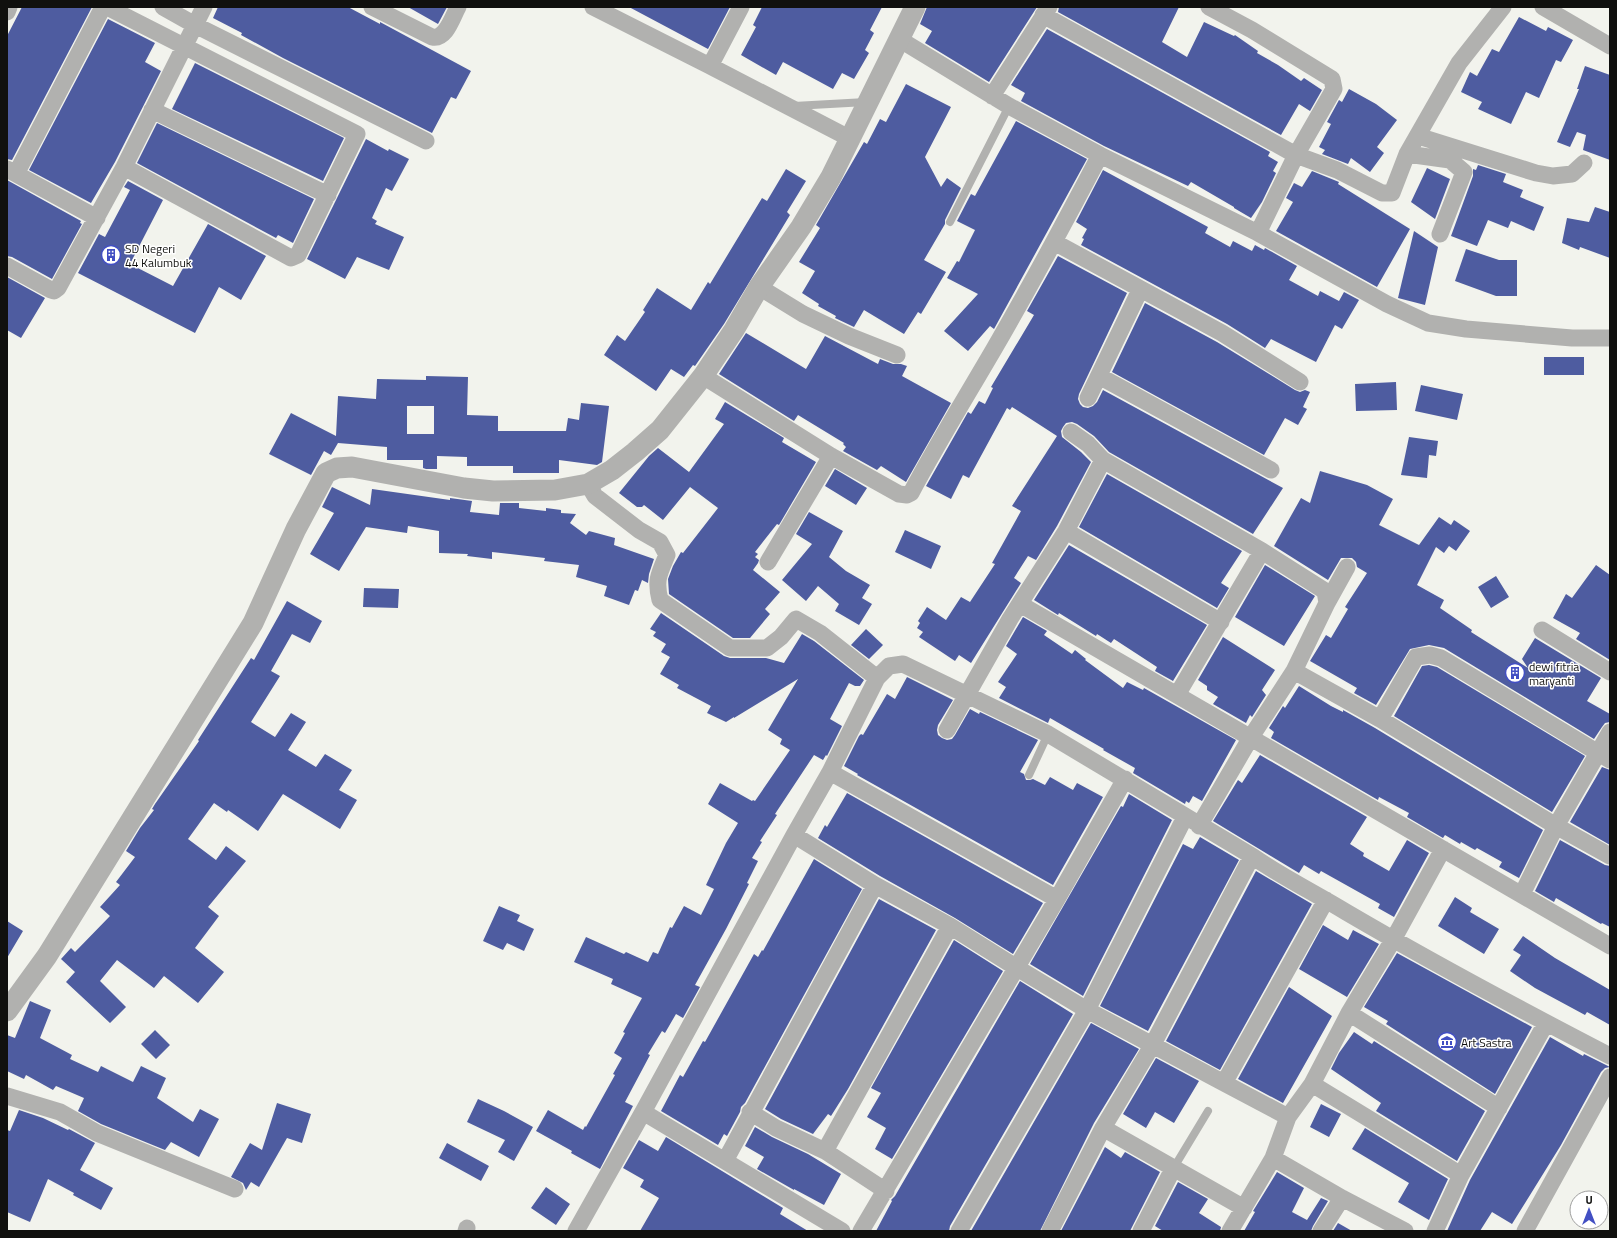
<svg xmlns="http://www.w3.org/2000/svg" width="1617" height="1238" font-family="'Titillium Web',sans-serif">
  <rect width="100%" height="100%" fill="#f2f3ed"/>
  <!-- building -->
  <path fill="#4e5ca0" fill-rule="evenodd" d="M22 7H92L12 160 7 159V36Z
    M218 7H348L380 24V22L471 71 456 99 451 97 432 133 283 58 241 35 242 33 213 18Z
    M408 7H447L438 24Z
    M629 7H730L708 49Z
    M762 7H882L870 30 874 33 865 50 869 53 854 79 842 73 833 89 783 62 776 75 741 55 756 27 753 25Z
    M927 7H1037L989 82 925 43 932 31 920 24Z
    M1059 7H1179L1162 42 1187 57 1204 22 1234 36 1235 35 1258 51 1257 53 1278 65 1301 81 1304 78 1322 90 1310 111 1299 104 1281 135 1058 12Z
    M1519 17 1546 31 1548 27 1573 40 1561 62 1556 60 1539 98 1526 92 1511 124 1478 109 1482 102 1461 92 1470 72 1477 76 1492 49 1499 52Z
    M108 19 155 43 145 62 161 71 115 162 91 203 29 170Z
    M1047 29 1270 152 1268 156 1278 162 1273 171 1276 173 1262 202 1251 218 1234 208V207L1191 182 1188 186 1104 146 1021 101 1025 93 1011 85Z
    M195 63 344 138 323 181 172 109Z
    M1585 66 1610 75V160L1583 150 1586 135 1577 132 1570 147 1557 142 1579 89H1577Z
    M906 84 951 107 925 157 941 187 947 178 961 188 945 220V224L924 260 946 272 921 314 918 312 904 334 864 310 854 327 835 318 836 316 818 306 819 304 802 293 815 271 799 262 820 228 816 225 864 142 867 144 880 119 886 122Z
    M1349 89 1376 104 1397 120 1377 147 1384 153 1370 172 1351 158 1348 164 1322 154 1325 150 1319 147 1331 124 1327 122 1339 100 1342 102Z
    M1016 121 1087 159 994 329 990 326 968 351 944 331 978 294 947 278 957 261 959 262 975 230 957 221 971 194 975 196Z
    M157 123 314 199 293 243 278 235 276 238 137 163Z
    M366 139 388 151 389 149 409 159 392 191 386 188 372 218 377 221 375 224 404 237 389 270 357 257 345 279 307 259Z
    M1478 165 1506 174 1503 182 1523 190 1520 197 1544 207 1534 231 1511 221 1508 228 1488 220 1477 246 1451 236 1473 176V169L1476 170Z
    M1427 168 1450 179 1435 219 1411 202Z
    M786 169 806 181 787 212 790 215 724 324 695 366 693 365 684 377 671 369 656 391 604 355 617 335 625 341 645 312 643 310 657 288 691 310 708 282 710 284 762 198 767 201Z
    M1103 170 1208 227 1205 233 1230 247 1233 241 1252 251 1255 245 1264 250 1265 248 1297 266 1289 280 1318 296 1320 291 1339 301 1344 292 1359 300 1342 329 1335 325 1316 362 1271 339 1265 348 1227 324 1081 245 1084 239 1082 238 1087 229 1076 222Z
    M1312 171 1339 182 1338 184 1410 229 1377 287 1276 231 1293 202 1286 198 1294 183 1302 187Z
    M7 180 81 221 80 223 82 224 52 279 12 257 7 256Z
    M128 181 163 200 130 264 173 286 208 224 266 256 241 300 219 287 195 333 78 273 99 234 105 237 130 190 124 187Z
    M1595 207 1610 212V258L1580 247 1579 250 1562 243 1567 218 1589 222Z
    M1414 231 1438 247 1425 305 1398 298Z
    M1466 249 1499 260H1517V296H1496L1455 281Z
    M1058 256 1127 293 1079 394 1078 399 1080 404 1083 407 1088 408 1093 406 1097 402 1103 390 1283 488 1253 534 1109 452 1094 436 1077 424 1072 422 1066 423 1063 427 1061 431 1062 437 1081 452 1091 462 1057 526 1036 560 1028 556 1014 578 1021 583 971 663 959 655 955 661 919 637 923 632 917 628 920 623 918 621 927 607 946 620 961 597 970 602 995 564 992 563 1021 511 1012 506 1057 436 1012 407 1010 410 1007 408 969 478 963 475 951 499 926 486 968 412 971 414 979 401 985 404 993 388 991 387 1034 315 1027 311Z
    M7 277 45 298 21 338 7 330Z
    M1145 303 1217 342 1295 390 1300 392 1305 390 1310 392 1303 407 1307 409 1298 425 1285 418 1264 455 1112 372Z
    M746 333 806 369 825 336 878 364 880 359 893 364H901L907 366 902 376 951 403 906 482 881 466 877 470 843 451 846 447 843 444 844 443 798 415 794 421 719 374Z
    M1544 357H1584V375H1544Z
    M426 376 468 377 467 415 498 416V431H566L568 418 579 420 581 403 609 406 602 462 597 465 559 460V473H513V466H467V457L437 456V469H426L423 468V460H387V447L338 443 331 455 324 451 311 475 269 454 291 413 336 436 338 396 376 399 377 379 426 380ZM407 406H434V434H407Z
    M1396 382 1397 410 1356 411 1355 384Z
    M1421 385 1463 394 1457 420 1415 411Z
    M725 402 784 438 782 442 816 462 779 525 777 524 755 552 758 554 755 557 759 560 758 563 753 570 780 592 765 609 770 614 750 638H733L669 594 668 579 673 566 681 552 683 553 718 508 690 487 663 520 644 505 642 507H637L619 493 649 456 658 448 689 472 724 424 715 419Z
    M1409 437 1438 441 1436 456 1429 455 1427 478 1401 475Z
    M835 469 867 488 856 505 825 486Z
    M1320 471 1367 485 1393 499 1379 525 1419 545 1439 517 1451 525 1454 520 1470 531 1456 551 1449 546 1444 553 1436 547 1417 585 1444 600 1440 608 1472 630 1471 632 1528 668 1522 659 1535 638 1601 678 1587 701 1610 714V722L1605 723 1602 727 1594 739 1444 648 1429 645 1410 649 1376 705 1354 693 1357 688 1310 661 1326 635 1331 638 1348 609 1345 607 1367 573 1357 567 1356 562 1352 558H1341L1328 580 1274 546 1301 498 1310 503Z
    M1107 474 1242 551 1221 583 1229 588 1217 608 1079 527Z
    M332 487 370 505 372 489 450 500V498L472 501 470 512 499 515 500 503H519V508L546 511V508L561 510V513L576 514 570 523 586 535 589 531 615 538 614 545 654 559 649 574 648 583 642 580 638 591 635 590 629 605 604 596 607 586 576 577 579 565 544 561 545 558 492 552V559L467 556 468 554 439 553V531L408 526 407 533 366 527 339 571 310 554 334 513 322 507Z
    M809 512 843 531 829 557 846 571 870 585 862 598 872 604 859 625 835 611 839 604 818 586 806 601 782 580 812 544 796 534Z
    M905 530 941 546 931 569 895 552Z
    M1069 545 1207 625 1173 681 1155 671 1157 667 1114 639 1111 643 1097 634 1096 636 1059 613 1058 615 1034 600Z
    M1265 565 1315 596 1284 646 1235 617Z
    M1596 565 1610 575V660L1576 639 1580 633 1553 618 1566 594 1572 598Z
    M1496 576 1509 597 1491 608 1478 587Z
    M364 588 399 589 398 608 363 607Z
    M287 601 322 621 310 643 292 634 271 671 280 676 251 722 275 737 291 713 306 722 288 750 316 767 325 754 352 770 339 790 357 800 340 829 283 794 258 831 228 810 227 812 214 803 188 839 216 860 226 846 246 861 208 907 219 916 195 948 224 972 198 1003 164 976 154 988 117 960 100 981 126 1007 110 1023 66 982 75 972 61 959 71 948 75 952 110 916 100 907 120 885 116 882 135 857 126 851 140 828 154 810 152 809 155 804 199 741 198 740 251 658 254 660Z
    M661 613 724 656 730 658H766L784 663 802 634 814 641 864 680 860 686H855L849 683 830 719 842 726 827 756 826 755 823 760 814 755 775 814 777 815 760 841 762 842 752 858 758 861 747 883 749 884 726 929 695 985 700 987 683 1018 676 1014 665 1033 662 1031 648 1054 650 1055 625 1102 633 1106 600 1169 571 1153 572 1151 536 1131 548 1110 583 1130 585 1126 586 1127 615 1075 613 1074 622 1058 614 1053 625 1033 623 1032 642 998 611 984 613 979 574 962 586 937 624 954 626 952 648 962 653 952 658 954 670 927 672 928 684 906 701 915 714 889 706 885 726 843 738 823 708 804 720 783 752 801 753 800 755 801 790 750 780 744 782 739 768 730 798 679 734 718V717L726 722 707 713 711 706 677 688 679 685 660 674 670 657 661 652 666 644 653 636 656 632 650 629Z
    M1023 617 1047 631 1044 635 1072 654 1075 650 1086 659 1085 660 1123 688 1127 682 1143 690 1144 688 1236 740 1202 801 1193 796 1189 803 1186 801 1185 804 1133 773 1135 768 1103 750 1104 749 1050 718 1048 723 999 698 1006 687 998 682 1017 654 1006 646Z
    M866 629 883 645 869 659 851 645Z
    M1223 637 1275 670 1262 690 1266 695 1252 717 1250 715 1246 723 1213 704 1218 697 1207 690V686L1198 680Z
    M1429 665 1437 667 1585 756 1552 812 1394 716 1422 666Z
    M907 677 953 700 938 725 937 730 938 735 942 738 947 740 952 739 955 735 970 709 979 714 980 712 1038 740 1020 772 1024 774 1026 780H1030L1033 779 1045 785 1050 777 1073 790 1077 783 1103 797 1053 885 857 775 858 774 844 766 859 736 861 734 863 735 887 694 895 699Z
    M1299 686 1331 706 1343 712V710L1375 728 1543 830 1519 878 1499 867 1502 862 1477 848 1475 850 1461 842 1460 844 1445 835 1443 838 1407 817 1409 813 1379 797 1378 800 1271 738 1274 732 1269 728 1283 706 1285 708Z
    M1260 755 1367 817 1350 844 1364 853 1363 856 1389 871 1407 840 1429 853 1394 917 1378 908 1380 904 1321 871 1319 874 1304 865 1299 873 1213 821 1238 780 1242 783Z
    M1602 767 1610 770V845L1570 822Z
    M847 793 1043 903 1013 954 955 918 880 876 818 838 825 825 827 827Z
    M1129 794 1172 820 1083 996 1030 964 1121 806 1123 807Z
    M1200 837 1239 860 1148 1031 1100 1006 1183 844 1193 849Z
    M1560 840 1605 865 1610 866V927L1602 923 1601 924 1556 898 1554 902 1535 891Z
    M814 859 862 889 745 1103 741 1107 740 1112 727 1136 724 1134 718 1145 661 1111 680 1075 683 1077 703 1041 705 1042 754 954 758 957 762 950 763 951Z
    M1256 871 1312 904 1220 1070 1166 1041Z
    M1455 897 1472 908 1470 912 1499 929 1484 954 1438 926Z
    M879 899 936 930 848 1089 831 1116 828 1114 813 1134 781 1119 765 1109Z
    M499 906 520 915 517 921 534 929 524 951 507 943 503 950 483 941Z
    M7 921 23 931 7 958Z
    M1323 925 1348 940 1353 930 1379 944 1347 997 1299 969Z
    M1523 936 1555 958 1610 990V1025L1587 1012 1585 1015 1535 988 1510 971 1521 955 1513 950Z
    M954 940 1003 971 892 1159 875 1149 886 1128 867 1117 881 1093 871 1088Z
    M1397 953 1532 1027 1495 1094 1386 1024 1388 1021 1364 1007Z
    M1020 981 1073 1014 950 1226 949 1231H876L892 1201 891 1200 895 1196Z
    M1289 987 1332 1016 1283 1103 1238 1079Z
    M30 1001 51 1010 40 1038 72 1055 70 1059 98 1072 101 1066 133 1082 141 1066 166 1078 157 1098 193 1122 200 1109 219 1119 199 1157 171 1142 165 1150 101 1124 78 1111 84 1098 56 1086 53 1090 26 1075 24 1079 7 1071V1035L15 1038Z
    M1091 1023 1139 1049 1094 1123 1040 1231H971Z
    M155 1030 170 1045 156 1059 141 1044Z
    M1354 1032 1372 1044 1374 1041 1485 1111 1457 1161 1376 1111 1381 1103 1331 1069 1339 1053Z
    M1550 1037 1583 1056 1584 1054 1610 1067 1605 1068 1601 1072 1561 1145 1512 1224 1492 1212 1480 1231H1447L1470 1180Z
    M1156 1058 1199 1081 1174 1123 1155 1112 1146 1128 1123 1114Z
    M478 1099 504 1111 533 1127 514 1161 498 1152 505 1140 467 1122Z
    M277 1103 311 1114 302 1143 287 1138 259 1187 251 1182 246 1190 243 1183 231 1177 250 1143 262 1150Z
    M1321 1104 1341 1114 1329 1137 1310 1127Z
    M19 1110 43 1118 68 1130 69 1129 95 1143 80 1170 113 1188 101 1210 73 1195 74 1193 48 1179 30 1222 7 1212V1130L10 1131Z
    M755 1127 772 1137 808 1154 841 1174 824 1205 794 1189V1190L757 1169 764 1157 745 1146Z
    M1365 1128 1448 1179 1429 1220 1398 1202 1409 1183 1352 1149Z
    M666 1137 783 1208 780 1214 808 1231H640L659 1198 640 1187 644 1180 623 1168 639 1140 658 1151Z
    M447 1143 489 1166 481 1181 439 1158Z
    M1105 1147 1121 1158 1125 1152 1160 1172 1130 1231H1061Z
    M1277 1172 1304 1188 1292 1212 1307 1220 1321 1198 1328 1201 1313 1226 1311 1231H1244L1255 1212 1253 1211Z
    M1178 1182 1208 1199 1199 1213 1221 1227 1220 1231H1163L1155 1226Z
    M546 1187 570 1204 556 1225 531 1208Z
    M1338 1223 1352 1231H1333Z"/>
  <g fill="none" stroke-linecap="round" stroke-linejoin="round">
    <!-- service -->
    <path stroke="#b1b1af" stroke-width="8" d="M794 106 866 102
      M950 222 1009 106
      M1029 775 1048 734
      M1173 1169 1208 1111"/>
    <!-- minor -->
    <path stroke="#b1b1af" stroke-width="17" d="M107 7 357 134 298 255 291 258 124 167
      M163 7 195 25 426 141
      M372 7 432 37C446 40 452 18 458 7
      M593 7 710 66
      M741 7 710 66 849 138
      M1209 7 1252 30 1332 79 1334 89 1296 155 1258 233
      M1543 7 1610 46
      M7 12 9 7
      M1043 15 1296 155 1337 170 1382 193H1392L1407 154 1459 63 1503 7
      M899 39 1009 106 1100 155 1258 233 1387 304 1428 323 1466 329 1572 338H1610
      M992 96 1049 7
      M152 110 328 195
      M1418 136 1536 173 1553 176 1572 174 1584 163
      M1407 154 1450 160 1464 172 1440 234
      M7 169 97 218
      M16 174 103 7
      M1054 242 1222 333 1300 382
      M7 266 51 290 54 291 58 288 124 167 204 7
      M759 287 803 314 849 336 897 355
      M703 376 831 456 899 494 907 495 911 493C937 444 966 397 994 349 1031 285 1066 220 1100 155
      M1099 376 1271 470
      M1088 398 1140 290
      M1071 432 1088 444 1103 460
      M588 484 595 496 639 530 660 542 667 555C659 574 655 580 660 600L730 648H767L781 637 796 619 820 633 877 678
      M1066 531 1221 622
      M768 562 831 456
      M1327 603 1347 567
      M1020 604 1610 946
      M1542 630 1610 672
      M1294 671 1380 719 1556 826 1610 856
      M1177 695 1262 551
      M1380 719 1416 657 1430 655 1441 658 1610 760
      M947 730 1010 619 1066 531 1103 460 1262 551 1325 591 1327 603 1294 671 1251 737 1199 826
      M830 772 1057 899
      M794 835 875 885 950 926 1017 968 1087 1010 1224 1083
      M1522 894 1556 826 1610 732
      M1349 1013 1499 1108
      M1312 1084 1461 1175
      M7 1096 60 1112 97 1133 235 1189
      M643 1112 842 1231
      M750 1112 776 1128 825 1151 886 1191
      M1288 1117 1224 1083 1326 900
      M825 1151 950 926
      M725 1161 875 885
      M1244 1208 1103 1128 1153 1044 1252 856
      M466 1231 467 1228
      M576 1231 643 1112 794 835 830 772 877 678 889 666 903 664 1048 734 1252 856C1282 877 1315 893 1346 912 1433 963 1521 1010 1610 1056
      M861 1231 1057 899 1125 779
      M959 1231 1087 1010 1185 817
      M1050 1231 1103 1128
      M1141 1231 1173 1169
      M1230 1231 1273 1158
      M1321 1231 1342 1198
      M1405 1231 1342 1198 1273 1158 1288 1117 1312 1084 1349 1013 1393 940 1443 849
      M1435 1231 1461 1175 1546 1023
      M1525 1231 1610 1077"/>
    <!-- tertiary -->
    <path stroke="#b1b1af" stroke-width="21" d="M7 1011 47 956 253 623 296 529 326 473 337 468 352 467 464 488 493 491 555 490 588 484 612 470 635 452 660 430 703 376 734 330 759 287 801 227 831 177 915 7"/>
  </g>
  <!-- icons -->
  <defs>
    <g id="building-ring" transform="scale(1)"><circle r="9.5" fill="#fff" stroke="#424fc3" stroke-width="1.5"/><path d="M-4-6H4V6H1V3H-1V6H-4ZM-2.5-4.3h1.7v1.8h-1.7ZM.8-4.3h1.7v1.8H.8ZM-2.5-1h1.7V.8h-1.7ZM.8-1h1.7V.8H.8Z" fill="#424fc3"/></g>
    <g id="museum-ring" transform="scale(1)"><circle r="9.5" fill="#fff" stroke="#424fc3" stroke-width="1.5"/><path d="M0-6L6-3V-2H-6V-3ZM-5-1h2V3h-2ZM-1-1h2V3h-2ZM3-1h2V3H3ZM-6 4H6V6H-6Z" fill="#424fc3"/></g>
  </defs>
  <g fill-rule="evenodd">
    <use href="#building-ring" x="111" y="255"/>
    <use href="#building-ring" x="1515" y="673"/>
    <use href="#museum-ring" x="1447" y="1042"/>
  </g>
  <g text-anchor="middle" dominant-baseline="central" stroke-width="3" stroke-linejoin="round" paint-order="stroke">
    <!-- poi labels -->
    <g font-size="12" fill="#10100e" stroke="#fff" text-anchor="start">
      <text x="125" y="248">SD Negeri<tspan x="125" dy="14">44 Kalumbuk</tspan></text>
      <text x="1529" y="666">dewi fitria<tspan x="1529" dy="14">maryanti</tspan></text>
      <text x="1461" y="1042">Art Sastra</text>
    </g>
  </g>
  <!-- border -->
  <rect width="1617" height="1238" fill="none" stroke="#10100e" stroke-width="16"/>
  <!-- north arrow -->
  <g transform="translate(1589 1210)"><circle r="19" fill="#ffffff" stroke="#9f9f9f"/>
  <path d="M0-3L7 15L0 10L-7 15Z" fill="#424fc3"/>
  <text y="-6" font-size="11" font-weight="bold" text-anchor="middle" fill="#10100e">U</text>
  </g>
</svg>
